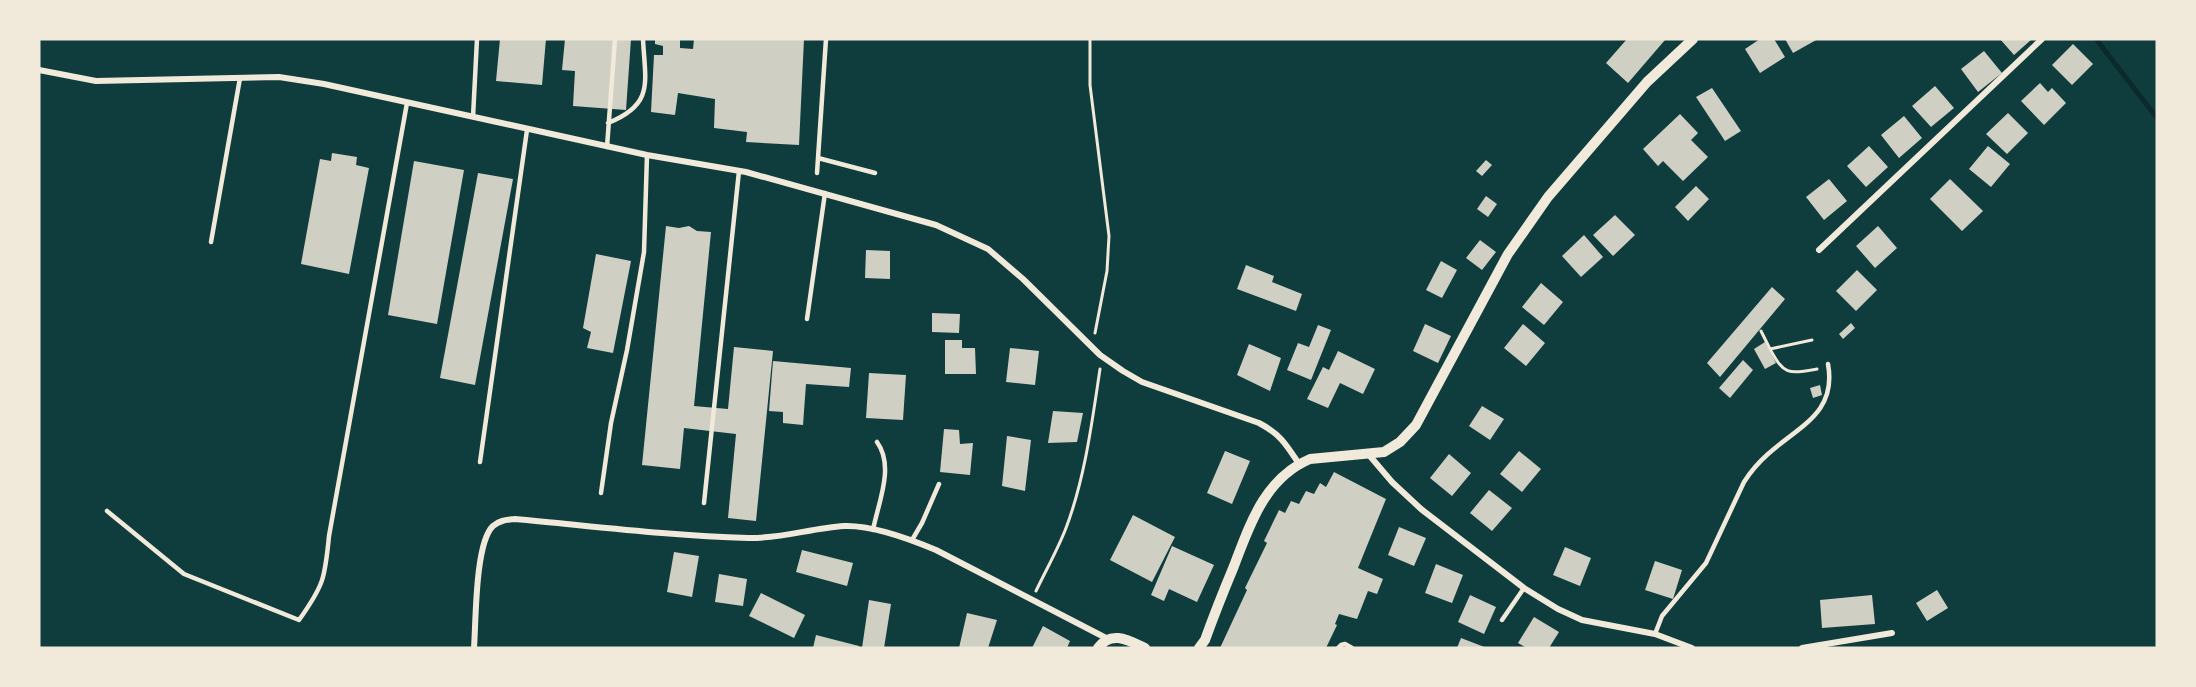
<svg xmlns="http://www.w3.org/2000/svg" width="2196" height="687" font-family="Arial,sans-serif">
  <rect width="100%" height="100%" fill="#0f3d3e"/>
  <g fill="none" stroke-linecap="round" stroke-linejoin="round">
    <!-- stream -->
    <path stroke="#0a2a2b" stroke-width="5" d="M2096 39 2157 118"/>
  </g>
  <!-- building -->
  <path fill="#cfcfc3" d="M500 39H546L542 85 496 81Z
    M565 39H631L626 110 573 106 575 71 562 70Z
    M655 39H680V48L693 49 694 39H804L799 145 746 142 747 132 714 128 715 99 678 93 675 115 651 112 654 55H663V46L655 44Z
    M1627 39 1665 40 1628 83 1606 63Z
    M1760 39H1774L1785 57 1760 73 1745 49Z
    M1785 39H1818L1793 53Z
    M2000 39H2032L2014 55Z
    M2073 44 2093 64 2072 85 2052 65Z
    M1984 51 2002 73 1978 92 1961 69Z
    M2040 83 2048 92 2052 88 2066 103 2044 125 2021 101Z
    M1935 86 1954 108 1931 127 1912 106Z
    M1712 88 1741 131 1725 141 1696 97Z
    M2008 113 2028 133 2007 154 1986 134Z
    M1680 114 1698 133 1691 140 1708 157 1683 181 1663 161 1658 166 1643 149Z
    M1904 116 1922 138 1899 158 1881 135Z
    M1869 146 1888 167 1866 187 1847 166Z
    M1988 146 2010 164 1991 187 1969 169Z
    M332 153 357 157 356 165 369 168 349 274 301 264 320 159 331 161Z
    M1486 160 1492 165 1482 176 1476 171Z
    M414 161 464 170 437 324 388 315Z
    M478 173 513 179 475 385 440 378Z
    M1829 179 1847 201 1824 220 1806 197Z
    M1950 179 1983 211 1962 231 1930 199Z
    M1696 186 1709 199 1688 221 1675 207Z
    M1486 196 1497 204 1488 217 1477 209Z
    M1615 215 1635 235 1613 256 1593 235Z
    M666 226 679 228 689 226 697 231 711 232 694 406 728 409 734 347 773 351 756 521 728 518 736 434 684 428 680 469 642 465Z
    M1878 226 1897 248 1875 268 1856 246Z
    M1584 235 1603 257 1581 277 1562 256Z
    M1480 240 1496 252 1482 270 1466 258Z
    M866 250 890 251V279L865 278Z
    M596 254 631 261 613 353 587 348 591 332 583 328Z
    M1441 261 1457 270 1442 298 1426 290Z
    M1246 265 1274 276 1272 282 1302 294 1296 311 1237 289Z
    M1857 270 1877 290 1856 311 1836 291Z
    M1541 283 1563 302 1544 325 1522 307Z
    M1772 287 1785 299 1720 377 1707 363Z
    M932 313 960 314 959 333 932 332Z
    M1851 323 1855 328 1843 339 1839 334Z
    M1425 324 1451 336 1438 363 1413 351Z
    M1523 324 1545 343 1526 366 1504 348Z
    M1318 325 1331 330 1311 380 1287 370 1298 343 1309 347Z
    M945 340H962V348H975L976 374H945Z
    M1765 342 1776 363 1765 369 1754 349Z
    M1249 344 1281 358 1270 391 1237 375Z
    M1010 348 1039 351 1035 385 1006 382Z
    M1338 351 1375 369 1363 394 1340 383 1328 408 1307 399 1323 367 1329 370Z
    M1743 360 1753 370 1730 398 1719 388Z
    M773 361 851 368 849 387 806 384 803 425 783 423V412L769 411Z
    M869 373 906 375 903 420 866 418Z
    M1820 385 1822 395 1813 398 1810 388Z
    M1482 406 1504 419 1490 440 1469 426Z
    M1053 411 1083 413 1077 442 1048 443Z
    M944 429 959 430 960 444 973 443 970 475 940 472Z
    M1007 436 1031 440 1025 491 1002 486Z
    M1225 451 1250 461 1232 504 1207 493Z
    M1519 451 1541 469 1522 492 1500 474Z
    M1449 454 1471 473 1452 496 1430 478Z
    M1334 472 1386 499 1358 568 1383 579 1377 594 1368 591 1357 619 1339 614 1335 624 1337 625 1326 648H1220L1247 590 1245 588 1267 543 1264 541 1279 510 1285 513 1291 501 1299 504 1306 491 1314 494 1320 483 1326 487Z
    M1489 490 1512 508 1492 531 1470 513Z
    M1133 515 1175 537 1152 582 1110 560Z
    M1399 527 1426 538 1414 566 1388 555Z
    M1172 546 1214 565 1197 602 1169 589 1164 601 1151 595Z
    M1565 547 1591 558 1580 586 1553 575Z
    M802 550 853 563 847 586 796 572Z
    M674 552 699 556 692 597 667 592Z
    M1655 561 1682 570 1673 599 1645 590Z
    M1436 564 1463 575 1452 603 1425 593Z
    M719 574 747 579 743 606 715 602Z
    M1937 590 1948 608 1927 621 1916 603Z
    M761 593 805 615 794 638 749 616Z
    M1470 595 1496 607 1484 634 1458 622Z
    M1872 595 1875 624 1822 628 1820 600Z
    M869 600 891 604 884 648H862Z
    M967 613 997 620 988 648H959Z
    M1534 617 1559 632 1549 648H1527L1518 643Z
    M1043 626 1070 641 1067 648H1032Z
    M816 635 859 646V648H813Z
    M1461 638 1487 648H1457Z"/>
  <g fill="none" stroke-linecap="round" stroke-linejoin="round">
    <!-- path -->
    <path stroke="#f1e9da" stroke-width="3" d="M1090 39V85L1109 236 1107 271 1095 333
      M1761 331 1770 349 1812 340
      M1770 349C1784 375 1788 374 1817 369
      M1036 591C1046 570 1058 549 1066 528 1085 478 1092 422 1100 369"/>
    <!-- service -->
    <path stroke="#f1e9da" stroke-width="4.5" d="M473 117 477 39
      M608 123C655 104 645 82 643 39
      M607 147 615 39
      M818 158 875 173
      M817 173 826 39
      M211 242 240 78
      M807 319 825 193
      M480 462 527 130
      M601 493 611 423 627 350 644 252 647 155
      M704 503 739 171
      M107 511 184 574 299 620C324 585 325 578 329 536L407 103
      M873 530C878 503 895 467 877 442
      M912 540 922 523 939 484
      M1502 620 1524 588
      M1655 634 1662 616 1706 563 1744 482C1751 471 1759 462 1768 454 1799 426 1837 413 1828 364
      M1338 648 1341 645 1345 644 1352 648"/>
    <!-- minor -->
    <path stroke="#f1e9da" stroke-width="6" d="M39 70 96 81 279 77 324 84 647 155 746 172 936 225 988 249 1023 279 1100 355 1123 371 1142 382 1259 423C1280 434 1286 444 1299 464
      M1819 250 2042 39
      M1369 455 1392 482 1421 509 1524 588 1558 609 1582 620 1655 634 1692 648
      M474 648C476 621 475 543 493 526 500 520 507 520 515 519 592 526 670 536 748 538 780 539 812 528 844 526 872 525 910 539 936 550L1108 639
      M1802 648 1892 633"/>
    <!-- tertiary -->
    <path stroke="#f1e9da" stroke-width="10" d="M1098 648C1111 630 1128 640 1145 648
      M1199 648 1205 640C1214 615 1224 590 1234 566 1250 524 1265 478 1310 459L1384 452 1400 442 1416 425 1508 254 1548 197 1647 82 1693 39"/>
  </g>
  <!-- border -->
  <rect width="2196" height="687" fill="none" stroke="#f1e9da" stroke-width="81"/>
</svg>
